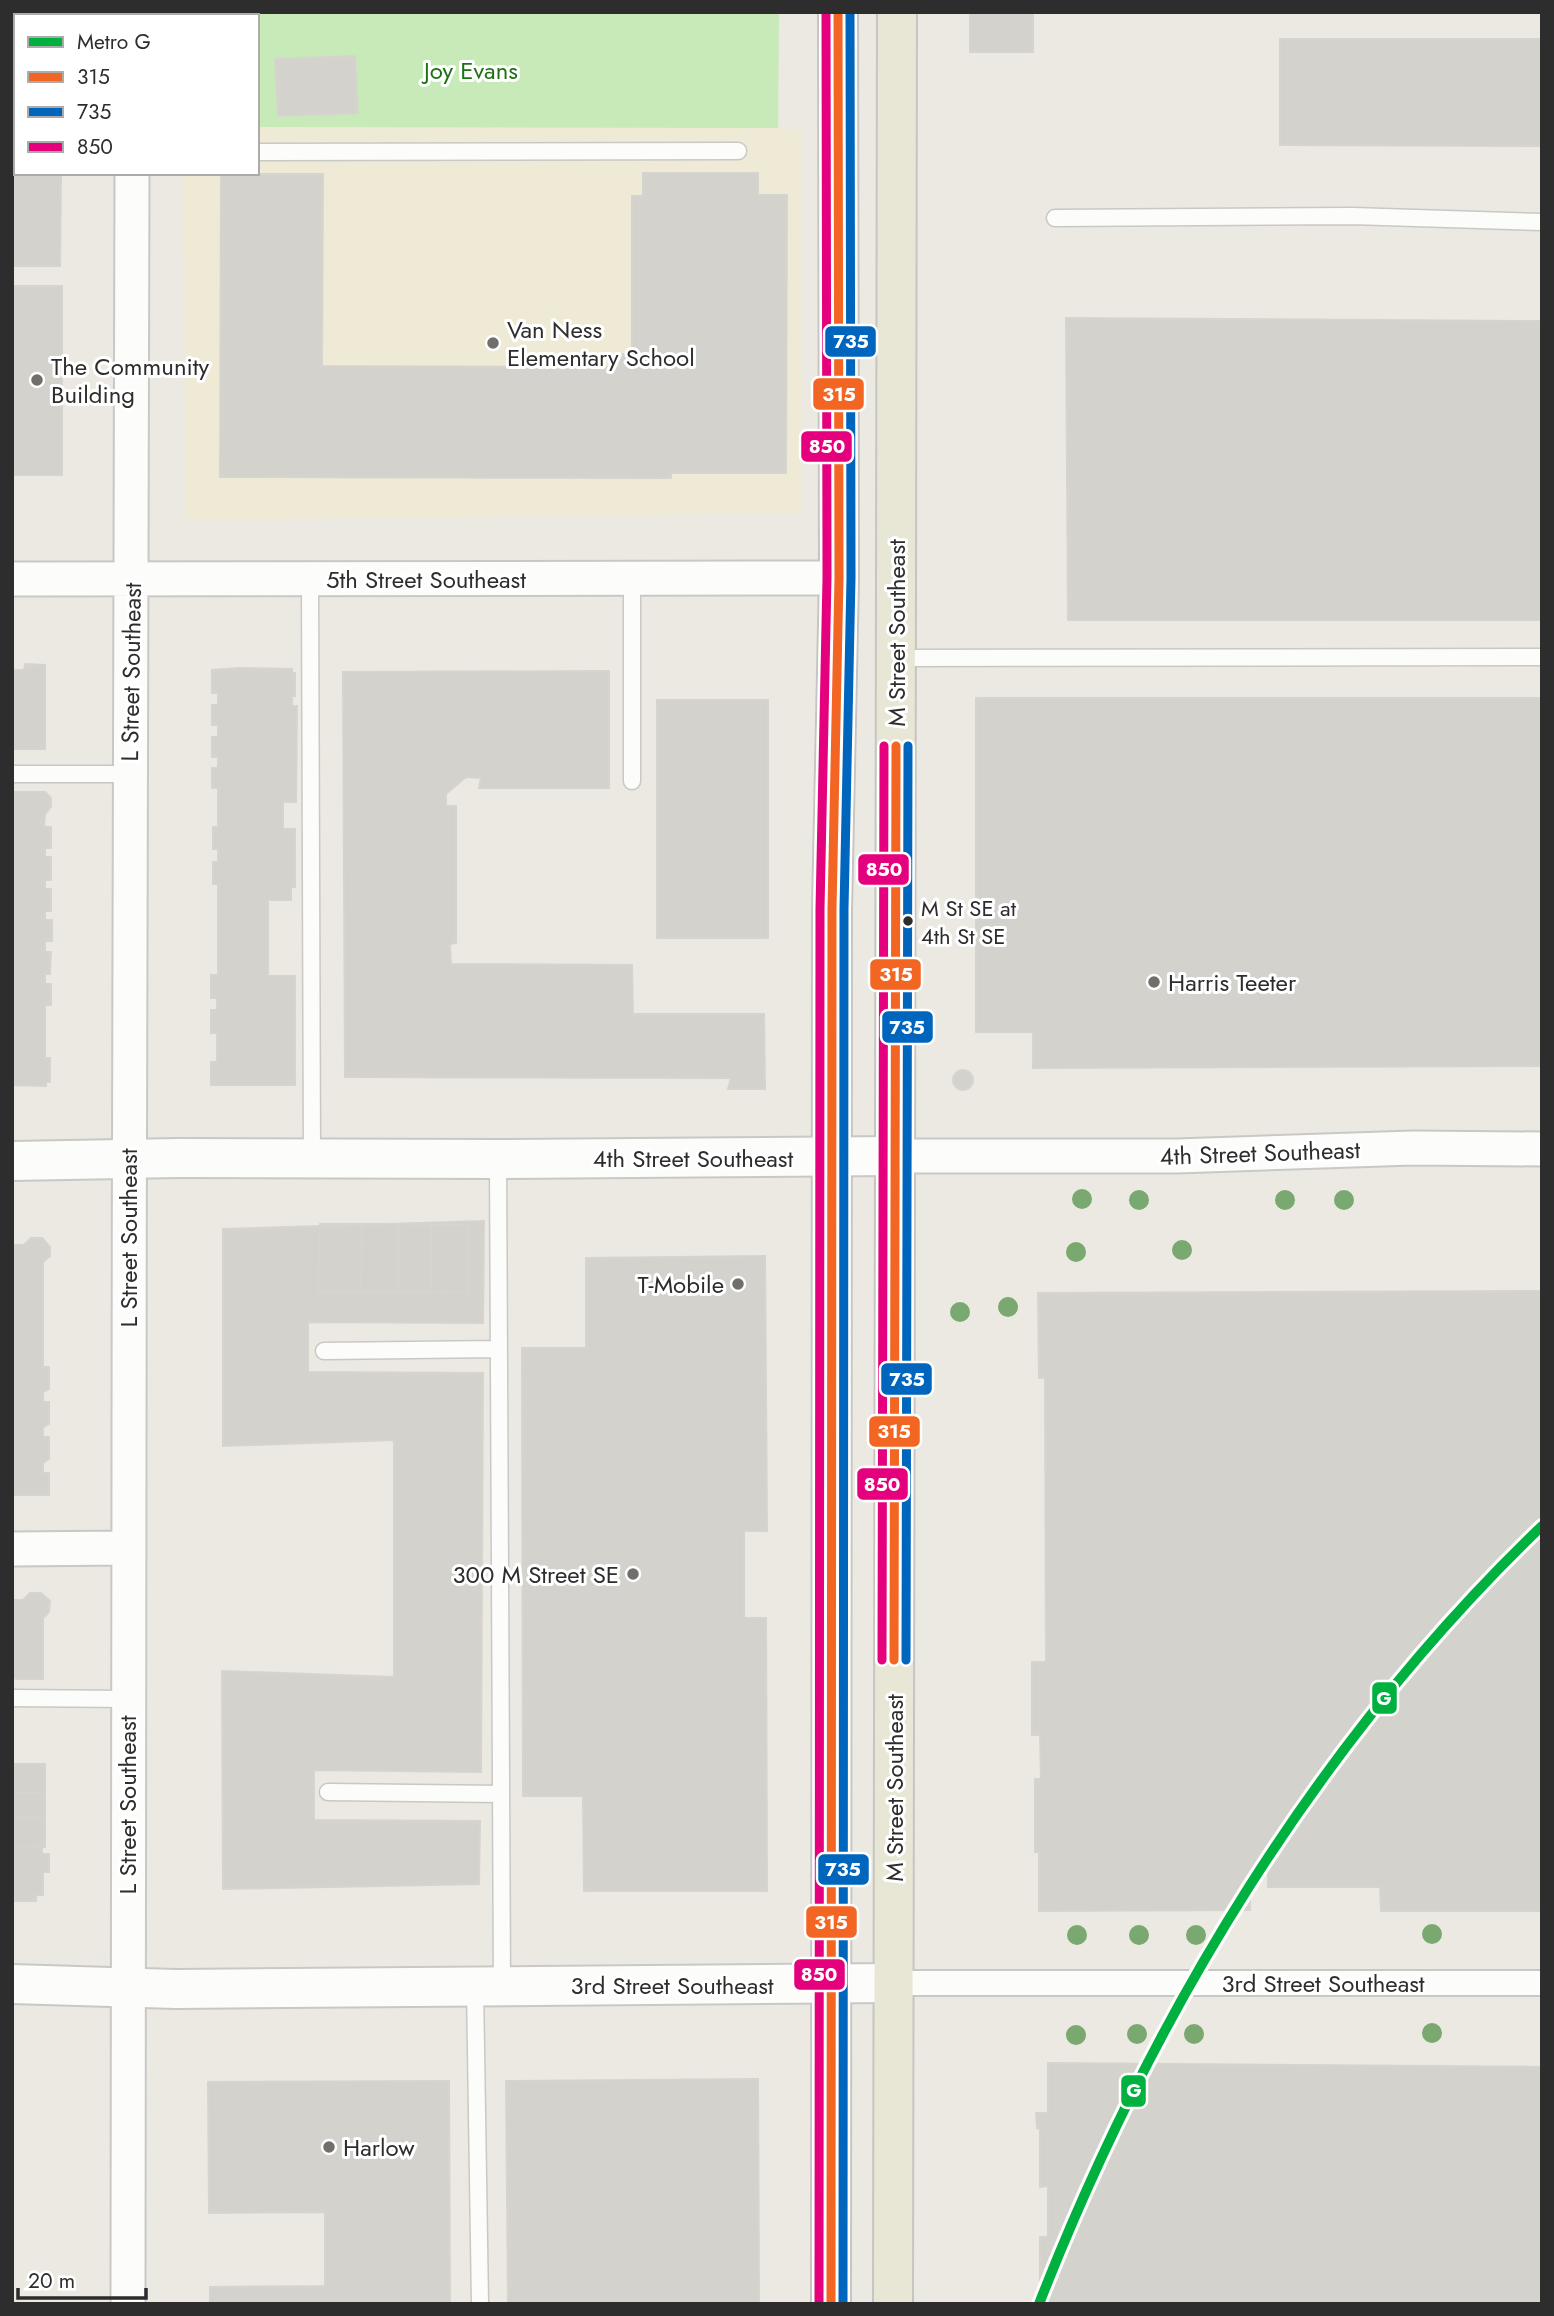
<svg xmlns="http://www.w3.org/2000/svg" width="1554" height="2316" font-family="Jost,sans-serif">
  <rect width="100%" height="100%" fill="#ebe9e2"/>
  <!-- education -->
  <path fill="#efead6" d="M257 127 778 128 802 130 801 513 185 520 184 173H257Z"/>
  <!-- green -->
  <path fill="#c7eab8" d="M163 12H779L778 128 257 127V16H163Z"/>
  <!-- building -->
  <path fill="#d4d2cd" stroke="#d6d4ce" stroke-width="2" d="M970 12H1033V52H970Z
    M1280 39H1542V146L1280 145Z
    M355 56 358 113 278 116 275 59Z
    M12 63H16V173H61L60 266H12Z
    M643 173H758V195H787L786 473H671V478L220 477 221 174H323L322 366 619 367V354H632V196H643Z
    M12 286H62V475H12Z
    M1066 318 1542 321V620H1068Z
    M25 664 45 665V749H12V665L14 670H24Z
    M239 668 292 669V673H295V696H292V706H297L296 802H283V829H295V887H291V900H268V976H295V1085H211V1062H217V1033H211V1010H217V998H211V975H218V884H213V862H218V849H213V827H218V788H212V768H218V757H212V737H218V725H212V705H218V693H212V670Z
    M609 671V788H479L481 778 466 777 446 794V806H456V943L450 944 451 964 632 965 633 1014H764L765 1089H728L731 1078 345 1077 343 672Z
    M976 698H1542V1066L1033 1068V1032H976Z
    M657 700H768V938H657Z
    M12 792H45L51 798V807L45 814 44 827H51V848H45V857H51V880H45V889H51V911H45V920H52V941H45V952H51L50 974H45V984H51V1005H45V1058H50V1082H46V1086L12 1085Z
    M953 1080a10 10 0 1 1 20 0a10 10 0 1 1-20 0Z
    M484 1221 483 1323 308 1322V1372L483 1373 481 1772 314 1770V1820L480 1821 479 1884 223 1889 222 1671 394 1677V1440L223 1446V1229Z
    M320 1224H362L361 1292H318Z
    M362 1224H398V1292H361Z
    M398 1224 431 1225V1292H398Z
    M431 1225H468V1293L431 1292Z
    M31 1238H42L50 1247V1256L43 1262V1367H49V1389L43 1392V1402H49V1424L43 1427V1437H49V1459L43 1463V1473H49V1495H12V1245H24Z
    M765 1256 767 1531H744V1618H766L767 1891H584L583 1796H523L522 1348H586V1258Z
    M1542 1291V1911H1381L1380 1887H1268V1873H1250V1910L1039 1911V1852H1035V1779H1041L1040 1735H1032V1662H1046L1045 1378H1039L1038 1293Z
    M30 1593H41L50 1601 49 1612 43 1618V1679H17L12 1678V1600H23Z
    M12 1764H45V1793H12Z
    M12 1793H45V1818H12Z
    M12 1818H45V1847L12 1846Z
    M12 1846 42 1847V1854H49V1872H43V1895H36V1901H15V1895H12Z
    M1048 2063 1542 2067V2304H1040V2237H1048V2186L1040 2187V2129L1037 2128 1036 2113H1048Z
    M758 2079 759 2304H508L506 2081Z
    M449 2081 450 2304H210V2287L325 2286V2212L209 2213 208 2082Z"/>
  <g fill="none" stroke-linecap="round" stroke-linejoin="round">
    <!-- service casing -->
    <g stroke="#c8c8c7" stroke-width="19">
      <path id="service" d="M257 152 738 151
        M1055 218 1352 216 1542 222
        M632 578V781
        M310 579 312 1159
        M896 658 1542 657
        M12 774H130
        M498 1159 502 1986
        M324 1351 498 1349
        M12 1698 127 1699
        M328 1792 501 1794
        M475 1986 480 2304"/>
    </g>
    <!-- pedestrian casing -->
    <g stroke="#c8c8c7" stroke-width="28">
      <path id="pedestrian" d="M894 1983H1542"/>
    </g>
    <!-- minor casing -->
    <g stroke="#c8c8c7" stroke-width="37">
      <path id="minor" d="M132 16V12
        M12 579 839 578
        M895 1156H1177L1413 1148 1542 1149
        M12 1549 128 1548
        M128 2304C126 1594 132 883 132 173"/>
    </g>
    <!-- tertiary casing -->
    <g stroke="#c8c8c7" stroke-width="42">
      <path id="tertiary" d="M12 1161 178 1158 498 1159 895 1156
        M12 1984 176 1989 894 1983"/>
    </g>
    <!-- primary casing -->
    <g stroke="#c6c5c3" stroke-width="42">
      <path id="primary" d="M831 2304 832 909 839 578 838 12
        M893 2304 897 12"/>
    </g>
    <!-- service -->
    <use href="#service" stroke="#fcfcfb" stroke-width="16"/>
    <!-- pedestrian -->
    <use href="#pedestrian" stroke="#fcfcfb" stroke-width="24"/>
    <!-- minor -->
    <use href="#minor" stroke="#fcfcfb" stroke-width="33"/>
    <!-- tertiary -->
    <use href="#tertiary" stroke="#fcfcfb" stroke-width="38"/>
    <!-- primary -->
    <use href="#primary" stroke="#e8e6d4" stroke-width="38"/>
    <!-- bus-1 casing -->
    <g stroke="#fff" stroke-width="14">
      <path id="bus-1" d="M894 1660 896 746
        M831 2304 832 909 839 578 838 12"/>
    </g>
    <!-- bus-2 casing -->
    <g stroke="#fff" stroke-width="14">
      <path id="bus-2" d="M906 1660 908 746
        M843 2304 844 909 851 578 850 12"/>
    </g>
    <!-- bus-3 casing -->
    <g stroke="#fff" stroke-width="14">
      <path id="bus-3" d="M882 1660 884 746
        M819 2304 820 909 827 578 826 12"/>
    </g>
    <!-- bus-1 -->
    <use href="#bus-1" stroke="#f26522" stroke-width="9"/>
    <!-- bus-2 -->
    <use href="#bus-2" stroke="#0065bd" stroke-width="9"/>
    <!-- bus-3 -->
    <use href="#bus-3" stroke="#e5007d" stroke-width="9"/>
    <!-- metro-1 casing -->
    <g stroke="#fff" stroke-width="16">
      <path id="metro-1" d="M1039 2304C1152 2015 1317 1742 1542 1526"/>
    </g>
    <!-- metro-1 -->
    <use href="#metro-1" stroke="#00b140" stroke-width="10"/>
  </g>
  <!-- trees -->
  <g fill="#7aa871">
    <circle cx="1082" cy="1199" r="10"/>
    <circle cx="1139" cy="1200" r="10"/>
    <circle cx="1285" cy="1200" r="10"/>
    <circle cx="1344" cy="1200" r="10"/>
    <circle cx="1182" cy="1250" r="10"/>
    <circle cx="1076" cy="1252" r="10"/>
    <circle cx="1008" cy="1307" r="10"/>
    <circle cx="960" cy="1312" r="10"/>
    <circle cx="1432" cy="1934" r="10"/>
    <circle cx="1077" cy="1935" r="10"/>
    <circle cx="1139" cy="1935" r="10"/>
    <circle cx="1196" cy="1935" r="10"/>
    <circle cx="1432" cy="2033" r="10"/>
    <circle cx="1137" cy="2034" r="10"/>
    <circle cx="1194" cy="2034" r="10"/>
    <circle cx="1076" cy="2035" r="10"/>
  </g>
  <!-- markers -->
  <g fill="#706f6c" stroke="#fff" stroke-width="2.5">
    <circle cx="493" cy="343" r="7"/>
    <circle cx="37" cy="380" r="7"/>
    <circle cx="1154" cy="982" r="7"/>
    <circle cx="738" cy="1284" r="7"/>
    <circle cx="633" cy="1574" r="7"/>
    <circle cx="329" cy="2147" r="7"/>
  </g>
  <circle fill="#2d2d2d" stroke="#fff" stroke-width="2.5" cx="908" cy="921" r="6"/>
  <g text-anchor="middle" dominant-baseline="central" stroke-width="6" stroke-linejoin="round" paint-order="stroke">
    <!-- bus labels -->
    <g font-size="22" fill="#2d2d2d" stroke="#fff" text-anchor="start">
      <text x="921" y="908">M St SE at<tspan x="921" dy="28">4th St SE</tspan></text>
    </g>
    <!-- park labels -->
    <g font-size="24" fill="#1e7214" stroke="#fff">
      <text x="471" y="70">Joy Evans</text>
    </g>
    <!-- poi labels -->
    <g font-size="24" fill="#2d2d2d" stroke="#fff" text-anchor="start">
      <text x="507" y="329">Van Ness<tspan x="507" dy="28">Elementary School</tspan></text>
      <text x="51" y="366">The Community<tspan x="51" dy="28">Building</tspan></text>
      <text x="1168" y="982">Harris Teeter</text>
      <text x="724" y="1284" text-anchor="end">T-Mobile</text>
      <text x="619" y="1574" text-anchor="end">300 M Street SE</text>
      <text x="343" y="2147">Harlow</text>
    </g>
    <!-- street labels -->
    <g font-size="24" fill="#2d2d2d" stroke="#fff">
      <text x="426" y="579">5th Street Southeast</text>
      <text transform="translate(896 633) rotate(-90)">M Street Southeast</text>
      <text transform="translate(131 672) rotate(-89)">L Street Southeast</text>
      <text transform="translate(1260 1153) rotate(-2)">4th Street Southeast</text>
      <text x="693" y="1158">4th Street Southeast</text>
      <text transform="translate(128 1238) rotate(-90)">L Street Southeast</text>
      <text transform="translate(894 1788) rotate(-90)">M Street Southeast</text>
      <text transform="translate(127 1805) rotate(-90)">L Street Southeast</text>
      <text x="1323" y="1983">3rd Street Southeast</text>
      <text x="672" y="1985">3rd Street Southeast</text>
    </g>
  </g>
  <g stroke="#fff" stroke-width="2.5">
    <rect x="824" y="325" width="53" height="33" rx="7" fill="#0065bd"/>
    <rect x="812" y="377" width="53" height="34" rx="7" fill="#f26522"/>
    <rect x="800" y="430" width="53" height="33" rx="7" fill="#e5007d"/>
    <rect x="857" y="853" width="53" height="33" rx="7" fill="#e5007d"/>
    <rect x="869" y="958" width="53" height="33" rx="7" fill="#f26522"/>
    <rect x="881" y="1010" width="53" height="34" rx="7" fill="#0065bd"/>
    <rect x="880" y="1362" width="53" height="34" rx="7" fill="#0065bd"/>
    <rect x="868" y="1415" width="53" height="33" rx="7" fill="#f26522"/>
    <rect x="856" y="1467" width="53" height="34" rx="7" fill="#e5007d"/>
    <rect x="1371" y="1681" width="27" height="34" rx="7" fill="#00b140"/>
    <rect x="817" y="1853" width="53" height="33" rx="7" fill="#0065bd"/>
    <rect x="805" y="1905" width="53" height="34" rx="7" fill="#f26522"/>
    <rect x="793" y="1958" width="53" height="33" rx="7" fill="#e5007d"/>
    <rect x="1120" y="2074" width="27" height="34" rx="7" fill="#00b140"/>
  </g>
  <g font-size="19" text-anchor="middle" font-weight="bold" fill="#fff">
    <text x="851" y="348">735</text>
    <text x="839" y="401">315</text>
    <text x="827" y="453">850</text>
    <text x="884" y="876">850</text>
    <text x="896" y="981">315</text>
    <text x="907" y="1034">735</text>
    <text x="907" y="1386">735</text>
    <text x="894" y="1438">315</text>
    <text x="882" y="1491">850</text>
    <text x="1384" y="1705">G</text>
    <text x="843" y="1876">735</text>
    <text x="831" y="1929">315</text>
    <text x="819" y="1981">850</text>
    <text x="1134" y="2097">G</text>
  </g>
  <!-- border -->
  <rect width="1554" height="2316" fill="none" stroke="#2d2d2d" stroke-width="28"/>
  <!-- legend -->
  <rect x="14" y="14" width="245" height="161" fill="#ffffff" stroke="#ababab" stroke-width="2"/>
  <rect x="28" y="37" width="35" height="10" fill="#00b140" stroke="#ababab" stroke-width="2"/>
  <text x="77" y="49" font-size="21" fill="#2d2d2d">Metro G</text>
  <rect x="28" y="72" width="35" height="10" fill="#f26522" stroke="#ababab" stroke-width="2"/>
  <text x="77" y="84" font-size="21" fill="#2d2d2d">315</text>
  <rect x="28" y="107" width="35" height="10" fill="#0065bd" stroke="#ababab" stroke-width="2"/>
  <text x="77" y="119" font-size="21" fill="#2d2d2d">735</text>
  <rect x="28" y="142" width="35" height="10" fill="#e5007d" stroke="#ababab" stroke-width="2"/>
  <text x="77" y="154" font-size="21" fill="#2d2d2d">850</text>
  <!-- scale -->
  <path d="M18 2288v10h128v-10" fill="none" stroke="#2d2d2d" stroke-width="3.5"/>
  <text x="28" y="2288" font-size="21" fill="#2d2d2d" stroke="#ffffff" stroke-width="5" paint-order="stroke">20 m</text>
</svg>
